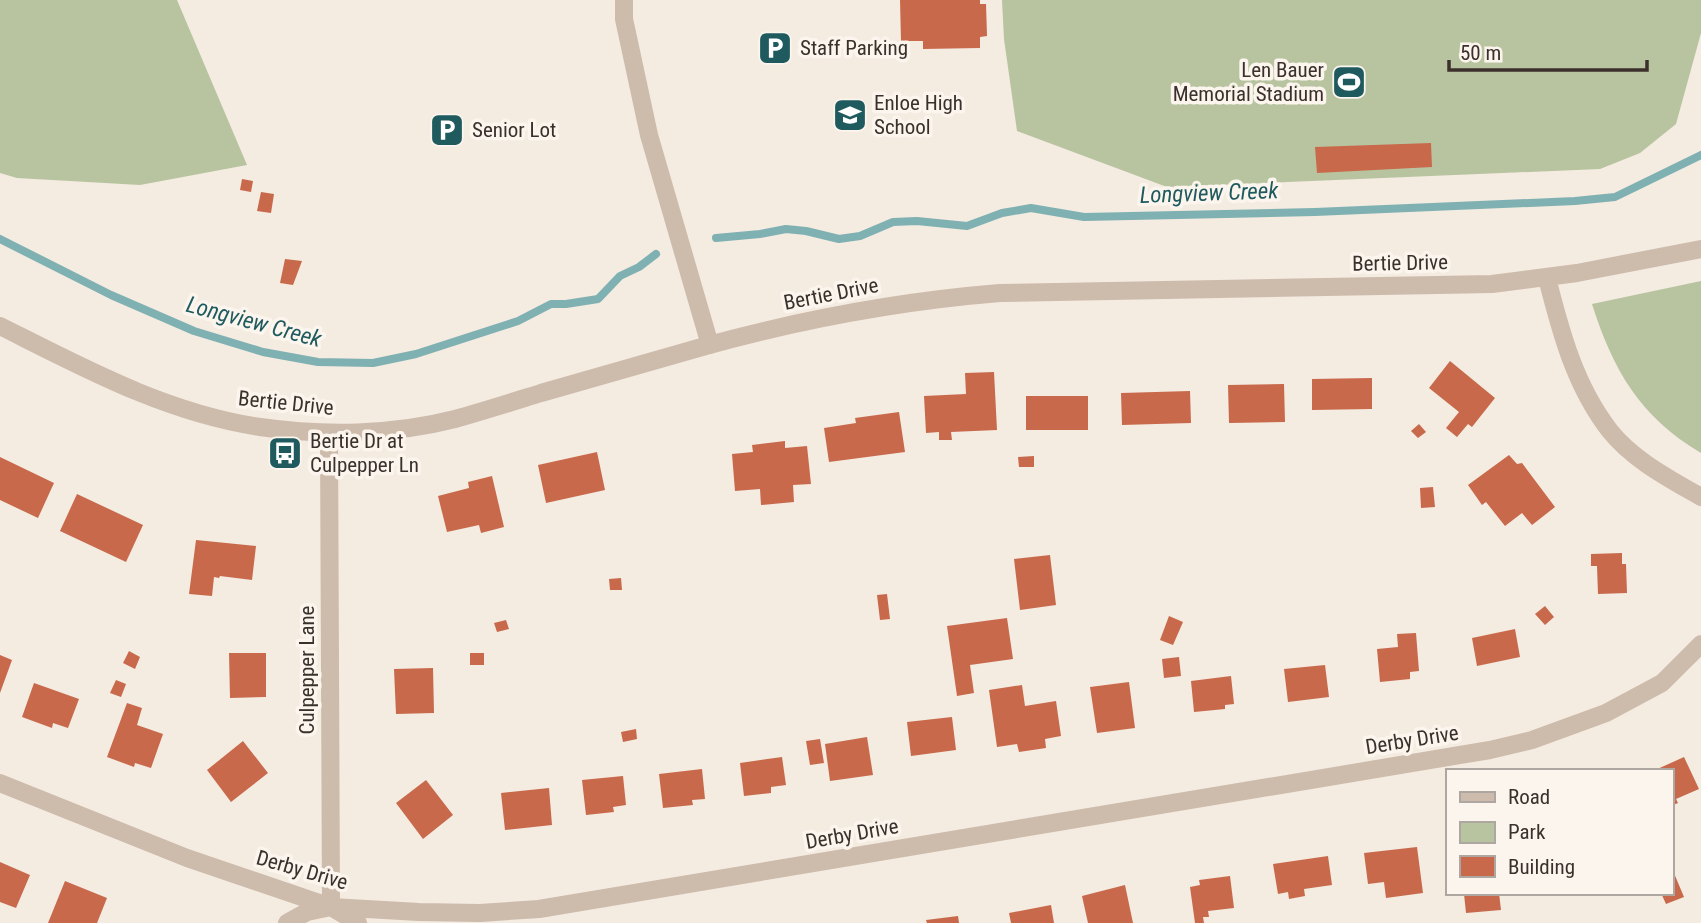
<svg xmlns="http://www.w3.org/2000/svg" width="1701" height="923" font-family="'Roboto Condensed',sans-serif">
  <rect width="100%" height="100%" fill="#f4ebe1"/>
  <!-- green -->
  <path fill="#b8c4a0" d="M0 0H177L247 165 140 185 17 178 0 173Z
    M1002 0H1701V33L1676 124 1640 153 1600 169 1167 187 1017 131 1004 39Z
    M1701 281V453C1640 417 1613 370 1592 304Z"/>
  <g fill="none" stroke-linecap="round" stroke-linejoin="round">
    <!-- stream -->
    <path stroke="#7fb0b2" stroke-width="8" d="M716 238 760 234 786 229 806 231 839 239 860 236 893 222 917 221 967 226 1002 213 1031 208 1084 217 1315 212 1575 201 1615 197 1701 155
      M0 239 111 295 194 331 263 352 318 362 373 363 416 354 518 321 551 304H566L598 299 620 276 639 267 656 254"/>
  </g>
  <!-- building -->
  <path fill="#c8694b" d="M900 0H980V4H986L987 36 980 37V48L923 49V41H901Z
    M1431 143 1432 167 1317 173 1315 147Z
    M242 179 253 181 251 192 240 190Z
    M261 192 274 194 271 213 257 211Z
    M285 259 302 261 293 285 280 283Z
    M1450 361 1495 398 1472 427 1468 424 1457 437 1446 428 1459 412 1429 388Z
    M994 372 997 430 951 432 952 440H939V432L926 433 924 396 966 394 965 373Z
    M1372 378V409L1312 410V379Z
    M1284 384 1285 422 1229 423 1228 385Z
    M1190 391 1191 423 1122 425 1121 393Z
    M1026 396H1088V430H1026Z
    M899 412 905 452 829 462 824 428 856 423 855 418Z
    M1419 424 1426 432 1418 438 1411 431Z
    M785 441V448L807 446 811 484 793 485 794 502 761 505 760 489 735 491 732 454 753 452 752 445Z
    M597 452 605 490 546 503 538 465Z
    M1509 455 1517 464 1522 463 1555 507 1532 525 1522 513 1505 526 1486 502 1482 505 1468 485Z
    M1034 456V467H1019L1018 457Z
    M0 457 54 483 38 518 0 500Z
    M492 476 504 527 481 533 479 525 447 532 438 496 469 488 468 482Z
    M1433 487 1435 507 1421 508 1420 488Z
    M77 494 143 525 126 562 60 531Z
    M196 540 256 546 252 580 220 576 219 578 214 577 212 596 189 594Z
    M1622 553V564H1626L1627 593 1598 594 1597 566H1591V554Z
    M1050 555 1056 605 1020 610 1014 559Z
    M621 578 622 590H610L609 579Z
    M887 594 890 619 880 620 877 595Z
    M1545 606 1554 617 1545 625 1535 614Z
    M1169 616 1183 622 1173 645 1160 640Z
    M1007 618 1013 659 970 665 974 693 957 696 947 626Z
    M506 620 509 629 497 632 494 623Z
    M1515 629 1520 657 1477 666 1472 638Z
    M1416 633 1419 671 1410 672V679L1380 682 1377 649 1398 647 1397 634Z
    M129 651 140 657 135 669 123 663Z
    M229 653H266V697L230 698Z
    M470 653H484V665H470Z
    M0 655 12 660 0 693Z
    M1179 657 1181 676 1164 678 1162 659Z
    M1325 665 1329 697 1288 702 1284 669Z
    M433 668 434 713 396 714 394 669Z
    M1231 676 1234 704 1225 705V709L1194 712 1191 681Z
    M116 680 126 684 121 697 110 693Z
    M1129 682 1135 728 1097 733 1090 687Z
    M34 683 79 699 68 728 53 723 52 728 22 717Z
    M1022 685 1025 706 1056 701 1061 736 1045 739 1046 748 1019 752 1017 744 997 747 989 690Z
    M127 703 142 708 137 725 163 734 151 768 135 763 134 767 107 757Z
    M952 717 956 750 911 756 907 722Z
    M636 729 637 739 623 742 621 732Z
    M867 737 873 775 830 781 825 744Z
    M820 739 824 763 810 765 806 741Z
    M243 741 268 773 231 802 207 770Z
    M782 757 786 785 771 787V793L744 796 740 763Z
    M1684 757 1699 789 1676 799 1678 803 1671 806V771H1653Z
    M702 769 705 799 692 800 693 805 663 808 659 774Z
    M623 776 626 805 613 807 614 812 586 815 582 780Z
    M426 780 453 815 423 839 396 803Z
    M549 788 552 825 505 830 501 793Z
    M1417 847 1423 893 1386 898 1384 882 1368 884 1364 853Z
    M1328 856 1332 885 1304 889 1305 896 1289 899 1288 892 1278 894 1273 864Z
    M0 862 30 875 16 908 0 902Z
    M1671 866 1684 897 1666 904 1661 893H1671Z
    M1230 876 1234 908 1208 911 1209 917H1203L1204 923H1195L1190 887 1200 885 1199 880Z
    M65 881 107 898 97 923H48Z
    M1125 885 1133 923H1088L1082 896Z
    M1499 893 1501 910 1466 913 1464 894Z
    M1051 905 1054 923H1011L1009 913Z
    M958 916 959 923H927L926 920Z"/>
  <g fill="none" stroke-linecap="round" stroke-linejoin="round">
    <!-- minor -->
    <path stroke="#cdbbac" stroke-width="18" d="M624 0V19L649 135 710 345
      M1547 278C1561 333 1575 386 1610 431 1633 460 1670 479 1701 497
      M0 326C84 368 166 413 260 427 323 436 393 435 455 419 484 411 512 402 541 393 597 377 653 361 709 345 804 319 901 301 1000 293L1492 284 1577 273 1701 249
      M329 433 331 907
      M0 783 187 858 331 907 419 912 480 913 539 909 1490 750 1532 740 1606 713 1662 683 1701 644
      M287 923 307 912 331 907 358 923"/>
  </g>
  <!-- icons -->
  <defs>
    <g id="parking-square" transform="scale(1.75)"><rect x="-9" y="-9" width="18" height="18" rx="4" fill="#1f5a5e" stroke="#fbf5ee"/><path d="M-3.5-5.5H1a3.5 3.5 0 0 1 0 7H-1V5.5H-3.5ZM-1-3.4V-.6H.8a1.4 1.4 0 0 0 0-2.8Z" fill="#fff"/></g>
    <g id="stadium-square" transform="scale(1.75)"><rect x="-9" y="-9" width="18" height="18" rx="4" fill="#1f5a5e" stroke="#fbf5ee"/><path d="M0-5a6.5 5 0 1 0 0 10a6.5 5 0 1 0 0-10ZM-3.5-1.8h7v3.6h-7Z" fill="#fff"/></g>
    <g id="school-square" transform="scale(1.75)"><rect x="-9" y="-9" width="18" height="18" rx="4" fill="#1f5a5e" stroke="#fbf5ee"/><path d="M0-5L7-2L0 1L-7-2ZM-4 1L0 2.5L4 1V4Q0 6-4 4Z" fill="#fff"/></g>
    <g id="bus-square" transform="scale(1.75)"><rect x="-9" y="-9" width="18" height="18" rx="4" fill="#1f5a5e" stroke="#fbf5ee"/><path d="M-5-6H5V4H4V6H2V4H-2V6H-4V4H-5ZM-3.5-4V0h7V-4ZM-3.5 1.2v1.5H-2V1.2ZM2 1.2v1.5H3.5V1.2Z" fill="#fff"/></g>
  </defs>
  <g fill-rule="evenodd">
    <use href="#parking-square" x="775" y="48"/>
    <use href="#stadium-square" x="1349" y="82"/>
    <use href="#school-square" x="850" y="115"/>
    <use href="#parking-square" x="447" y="130"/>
    <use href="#bus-square" x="285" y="453"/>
  </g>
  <g text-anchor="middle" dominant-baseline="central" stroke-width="7" stroke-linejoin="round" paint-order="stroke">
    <!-- poi labels -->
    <g font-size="21" fill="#3b302b" stroke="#fbf5ee" text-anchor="start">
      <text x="800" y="48">Staff Parking</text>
      <text x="1324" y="70" text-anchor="end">Len Bauer<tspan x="1324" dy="24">Memorial Stadium</tspan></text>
      <text x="874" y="103">Enloe High<tspan x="874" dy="24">School</tspan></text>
      <text x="472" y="130">Senior Lot</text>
      <text x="310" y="441">Bertie Dr at<tspan x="310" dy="24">Culpepper Ln</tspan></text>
    </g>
    <!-- street labels -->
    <g font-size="21" fill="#3b302b" stroke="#fbf5ee">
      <text transform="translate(1400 263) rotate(-1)">Bertie Drive</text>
      <text transform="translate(831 294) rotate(-11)">Bertie Drive</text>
      <text transform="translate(286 403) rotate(6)">Bertie Drive</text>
      <text transform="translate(307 670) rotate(-90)">Culpepper Lane</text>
      <text transform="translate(1412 740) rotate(-9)">Derby Drive</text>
      <text transform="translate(852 834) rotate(-10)">Derby Drive</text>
      <text transform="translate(302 870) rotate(16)">Derby Drive</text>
    </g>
    <!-- water labels -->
    <g font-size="23" font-style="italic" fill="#1f5a5e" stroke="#fbf5ee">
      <text transform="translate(1209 193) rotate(-2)">Longview Creek</text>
      <text transform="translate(254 322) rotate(15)">Longview Creek</text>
    </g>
  </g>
  <!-- legend -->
  <rect x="1446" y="769" width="228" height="126" fill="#fbf5ee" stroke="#aea6a0" stroke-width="2"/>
  <rect x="1460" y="792" width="35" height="10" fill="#cdbbac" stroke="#aea6a0" stroke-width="2"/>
  <text x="1508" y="804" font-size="21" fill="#3b302b">Road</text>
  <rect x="1460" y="822" width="35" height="21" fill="#b8c4a0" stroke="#aea6a0" stroke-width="2"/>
  <text x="1508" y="839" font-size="21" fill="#3b302b">Park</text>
  <rect x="1460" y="856" width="35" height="21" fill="#c8694b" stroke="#aea6a0" stroke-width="2"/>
  <text x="1508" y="874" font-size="21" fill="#3b302b">Building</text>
  <!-- scale -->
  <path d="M1449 60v10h198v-10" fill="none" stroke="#3b302b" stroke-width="3.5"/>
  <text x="1460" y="60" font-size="21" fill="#3b302b" stroke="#fbf5ee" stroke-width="5" paint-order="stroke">50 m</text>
</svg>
